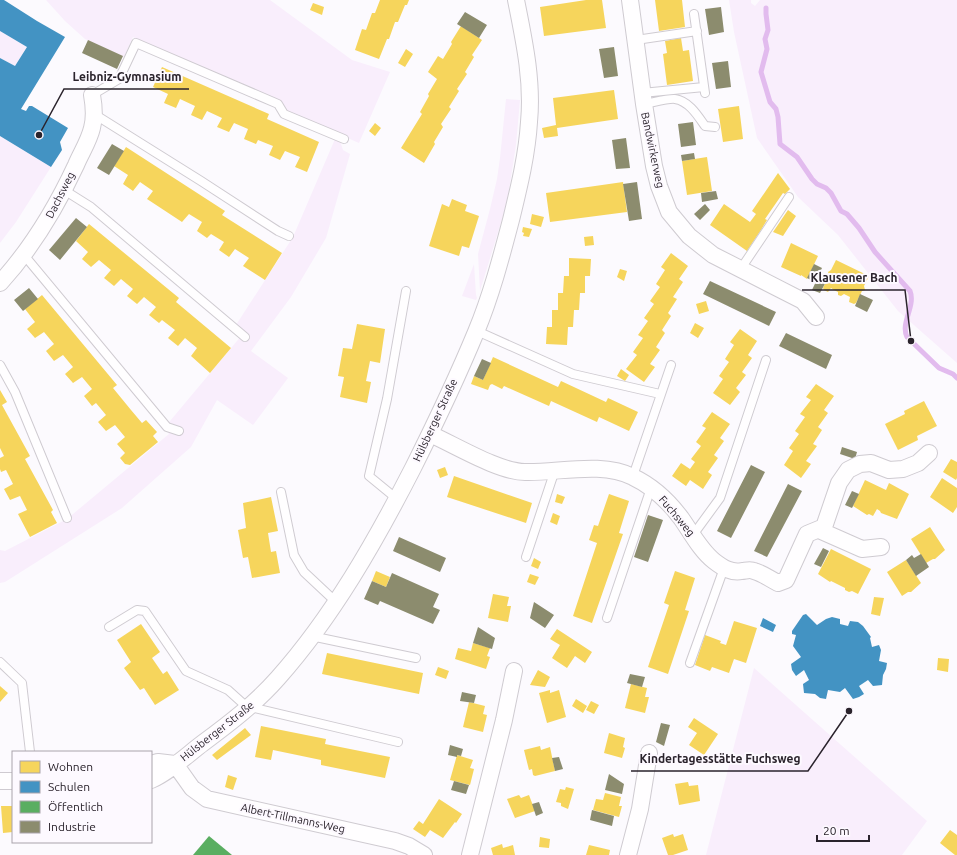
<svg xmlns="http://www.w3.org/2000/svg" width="957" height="855" font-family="Ubuntu,sans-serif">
  <rect width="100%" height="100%" fill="#fcfafe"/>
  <!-- green -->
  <path fill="#f9eefc" d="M46 0H270L352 60 390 72 359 143 286 111 278 102 133 37 124 57 85 39 65 21Z
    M729 0H751V3L755 6 760 0H957V363L898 311 838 235 798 197 757 138 734 32Z
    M0 31 27 47 15 66 0 58Z
    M506 99 520 100 516 145 509 190 503 216 480 291 478 254 490 209 497 179 500 158Z
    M0 136 51 167 16 222 0 243Z
    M335 139 340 141 343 150 350 154 326 238 291 297 251 351 288 378 253 425 217 400 191 447 122 508 5 582 0 583V550L5 551 67 519 169 434 165 427 242 335 234 328 293 237Z
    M474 264 476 295 477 298 476 300 462 296Z
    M754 668 927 821 902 855H706Z"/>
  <!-- homes -->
  <path fill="#f6d55c" d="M380 0H409L407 5H405L398 22H395L389 39H387L379 59 355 50 362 29 366 30 372 13H375Z
    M586 0H602L606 28 544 36 540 7Z
    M655 0H682L685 27 659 31Z
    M313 3 324 7 322 15 310 10Z
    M461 26 482 40 472 55 474 57 465 72 467 74 457 89 459 91 449 107 451 109 441 124 443 127 434 142 435 144 424 163 401 148 422 114 420 112 429 96 428 94 437 79 428 72 438 56 443 59 452 44 451 42Z
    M681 38 683 51 689 50 693 81 667 85 663 54 667 53 665 41Z
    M406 49 413 54 405 67 398 63Z
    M162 67 269 114 267 119 319 142 307 172 295 167 300 157 285 151 280 160 269 155 273 146 258 140 256 144 244 139 248 129 234 123 229 132 217 127 222 118 207 111 202 120 191 115 195 106 180 99 176 108 164 103 168 94 153 87Z
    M614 90 618 119 557 128 558 136 544 138 542 128 556 125 553 98Z
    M739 106 743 139 723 142 718 109Z
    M375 123 381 128 375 136 369 131Z
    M126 147 225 211 222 215 282 253 265 280 243 266 249 258 235 249 229 257 219 250 224 242 211 234 207 238 197 231 202 222 189 214 182 222 147 199 153 191 140 182 133 191 123 184 128 175 114 166Z
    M707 157 712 191 687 195 682 161Z
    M778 173 790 189 785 194 783 193 765 219 767 220 761 230 747 251 710 225 724 204 750 222 756 214 752 211Z
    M623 182 627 212 550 222 546 193Z
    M452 199 467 205 465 211 479 216 469 248 462 246 459 256 429 246 442 204 449 207Z
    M788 210 796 216 783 236 773 232Z
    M532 214 544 217 541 227 530 224Z
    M89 224 179 298 176 302 231 348 210 373 191 356 197 348 185 338 178 346 168 338 175 330 162 320 159 323 149 315 156 307 144 297 137 304 127 296 133 289 121 279 114 286 104 278 111 270 99 260 91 267 82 259 88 252 76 241Z
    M523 227 532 229 529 237 523 236 524 233 522 232Z
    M593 236 594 245 585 246 584 237Z
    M791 243 818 256 807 279 801 275V276L781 267Z
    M671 253 688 266 679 279 683 282 673 297 677 299 668 313 671 316 662 330 665 333 656 347 660 350 650 364 655 367 644 382 626 369 637 355 633 352 643 338 638 335 648 321 644 318 654 304 650 301 660 287 656 284 665 270 661 267Z
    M569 258 591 259 590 276H585V293H580L579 310H574L573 327H568L567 345 546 344 547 327H552V310H558V293H563L564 276H569Z
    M836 260 869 276 864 286 865 290 862 291 856 303 854 304 849 302 850 297 844 294 841 296 838 295V292L834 290 831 288 828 292 824 290 823 288 829 275 828 272 831 270Z
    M620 269 627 271 624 281 617 277Z
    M42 295 117 385 113 388 131 410 142 423 146 420 157 432 153 436 158 442 130 465 125 464 120 458 125 453 117 444 125 437 115 425 106 431 98 422 106 415 96 403 92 406 84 396 92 389 82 377 73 383 65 374 73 367 63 355 54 361 46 351 54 344 44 332 35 338 27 329 35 322 25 309Z
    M706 301 709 311 699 314 696 304Z
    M695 323 704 328 698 338 690 333Z
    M357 324 385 329 380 363 370 361 366 381 371 382 367 403 340 397 344 377 338 376 343 348 352 349Z
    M740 329 757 341 748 355 752 358 742 372 746 375 736 388 740 392 730 405 713 393 723 379 719 376 729 362 725 359 734 345 730 342Z
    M493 357 558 387 561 381 606 402 608 398 638 412 629 431 599 417 597 422 551 401 549 406 504 386 502 389 492 384 490 385 488 390 471 384 474 376 483 380Z
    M621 369 629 375 625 381 617 376Z
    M816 384 834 396 824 410 828 413 818 427 822 430 813 444 817 446 806 461 811 464 801 478 784 465 793 451 789 448 799 434 795 431 805 417 800 414 811 400 806 397Z
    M0 390 7 402 2 405 30 456 25 459 53 510 51 512 57 523 30 537 18 514 27 510 20 496 10 500 4 489 13 484 6 470 1 472 0 469V458L4 456 0 448Z
    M924 401 937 426 917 436 918 440 898 450 885 424 905 414 904 411Z
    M712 412 730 424 720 438 724 441 714 455 718 458 708 472 712 475 703 489 690 480 686 486 672 476 681 463 690 469 695 462 691 459 701 446 696 442 706 428 702 426Z
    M951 459 957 462V478L956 480 943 472Z
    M445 467 448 475 440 478 437 470Z
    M454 476 532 503 526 523 447 497Z
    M942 478 957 488V507L953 513 930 497Z
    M865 480 886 490 889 483 909 494 897 519 881 513 880 511 877 509 873 516 869 514 867 515 853 506Z
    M557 494 565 497 562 504 555 502Z
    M609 494 629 501 619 533 623 534 592 623 573 616 597 543 589 540 594 525 598 526Z
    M271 497 278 531 268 533 271 552 276 551 280 573 252 578 248 557 243 558 238 530 246 528 243 503Z
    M553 513 560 516 557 525 550 522Z
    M930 527 945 550 935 559H933L926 563 911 539Z
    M831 549 871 569 858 594 852 591 849 592 845 590V588L831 581 830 582 818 574Z
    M534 558 541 562 538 569 531 566Z
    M906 560 921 583 911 592H908L902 596 887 572Z
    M376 571 390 577 386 587 372 581Z
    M675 571 695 578 685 610 689 611 668 674 648 667 669 605 664 603Z
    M530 574 539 577 535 585 527 582Z
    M493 594 509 597 507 606H511L508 622 488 618Z
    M874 597 884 598 880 616 871 614Z
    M734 621 757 628 746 663 734 659 729 673 712 667 710 671 695 665 705 635 721 641 720 643 726 645Z
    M141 624 160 652 152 658 163 674 167 671 179 690 155 705 144 688 140 690 124 668 131 662 117 640Z
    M557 629 592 652 585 663 575 656 567 668 552 658 560 645 550 639Z
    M473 643 490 648 487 656 490 657 486 669 455 659 458 648 471 651Z
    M327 653 423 673 419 694 322 674Z
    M938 658 949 659 948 672 937 670Z
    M438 667 449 671 446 679 435 675Z
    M538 670 550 677 545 687 530 685Z
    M631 684 647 688 645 697H649L645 713 625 708Z
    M0 686 8 693 0 702Z
    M550 690V693L559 690 566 717 547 723 539 693Z
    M576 699 587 706 583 713 572 706Z
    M591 701 599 705 594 714 586 710Z
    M469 702 485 706 483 714 487 715 483 732 463 727Z
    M694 718 718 734 704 755 689 745 697 733 688 727Z
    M261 726 326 739 325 744 390 757 385 778 321 765V760L273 750 271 760 255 757Z
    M245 728 251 735 217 760 212 755Z
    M609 733 625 738 623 747 625 748 622 758 604 753Z
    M540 746 541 750 550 747 555 771 535 776 533 775 532 769 529 770 524 750Z
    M457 755 473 760 470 768 474 769 470 785 450 780Z
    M228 775 237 778 233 790 225 787Z
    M688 782 689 786 698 785 700 801 679 805 675 784Z
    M566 787 574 789 568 809 561 806V803L556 802 560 789 565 790Z
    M605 793 621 797 619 806H622L619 817 593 810 596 799 603 800Z
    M519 795 521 798 529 795 535 811 515 818 507 799Z
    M439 799 462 814 456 823 455 822 443 838 430 830 425 837 413 829 419 821 423 824Z
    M1 806H13V832L3 833Z
    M950 830 957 835V855H955L940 843Z
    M673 834 674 837 683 834 688 850 673 855H668L662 838Z
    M540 837 550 839 549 848 539 847Z
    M502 844 503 848 513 845 515 855H493L491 848Z
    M589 845 610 850 609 855H586Z"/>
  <!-- schools -->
  <path fill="#4393c3" d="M0 0H4L37 21 65 37 21 109 26 111 29 106H32L68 128 60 142 62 150 51 167 0 136V58L15 66 27 47 0 31Z
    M806 614 817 625 826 619 832 617 840 619V624L848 626 850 621 858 622 863 626 871 637 870 638 872 647 879 645 881 650 879 661 887 663 886 669 883 675 882 685 873 686 868 680 859 686 864 694 859 697 853 699 845 688 840 692 828 690 826 699 820 698 815 694 804 693 803 684 809 680 804 670 796 676 792 670 791 664 801 657 793 646 796 635 792 634V631L803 615Z
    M763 618 776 625 773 632 760 626Z"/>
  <!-- public -->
  <path fill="#5aae61" d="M209 836 232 855H193Z"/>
  <!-- industry -->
  <path fill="#8c8c6e" d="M721 7 724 32 709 35 705 9Z
    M465 12 487 25 479 38 457 24Z
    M88 40 123 56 117 69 82 53Z
    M614 47 618 76 604 78 599 49Z
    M728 61 731 87 716 89 712 63Z
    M693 122 696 145 681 147 678 124Z
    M626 138 630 168 616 169 612 140Z
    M112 144 124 151 109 175 97 168Z
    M694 153 695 159 682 161 681 155Z
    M637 182 642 219 629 221 623 184Z
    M716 191 718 199 702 202 701 193Z
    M705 204 710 210 700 220 694 214Z
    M76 218 87 227 60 260 49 250Z
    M814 264 822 268 815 282 807 278Z
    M820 273 829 276 820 293 812 290Z
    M710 281 776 312 769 326 703 294Z
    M29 288 38 299 23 311 14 300Z
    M860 294 873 300 867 312 855 306Z
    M786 333 832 355 826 369 779 346Z
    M482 359 491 363 483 380 474 376Z
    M842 447 857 452 855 459 840 454Z
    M751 465 765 472 731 538 717 531Z
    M788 484 802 491 767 557 754 551Z
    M852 491 859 494 852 508 845 505Z
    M648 515 663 520 648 562 634 557Z
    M399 537 446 558 440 572 393 551Z
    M823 548 829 551 821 567 814 564Z
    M921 554 929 567 916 576 906 560 912 555 914 558Z
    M392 573 439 594 433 607 440 610 433 624 380 601 378 605 364 599 372 581 386 587Z
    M534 602 554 615 545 628 530 618Z
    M478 627 495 638 492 649 473 643Z
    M630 674 645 677 642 687 627 683Z
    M462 692 476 695 474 703 460 701Z
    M661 723 670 725 664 746 656 742Z
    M450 745 463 749 461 756 457 755V757L448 755Z
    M559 757 563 769 555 771 552 758Z
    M609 774 624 784 622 794 605 790Z
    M454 781 469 785 466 794 451 790Z
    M539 802 543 813 536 816 532 804Z
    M592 810 614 816 612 826 590 820Z"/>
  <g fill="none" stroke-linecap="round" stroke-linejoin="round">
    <!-- stream -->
    <path stroke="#e2bbee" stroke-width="5" d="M766 8V14L768 30 765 39 767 49 761 72 770 102 776 109 778 117 780 144 797 157 812 179 817 184 826 188 831 193 841 211 847 214 859 228 875 252 910 291C916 306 900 323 907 337L939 368 953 374 957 378"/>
    <!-- lane casing -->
    <g stroke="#cfcbd1" stroke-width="10">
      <path id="lane" d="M694 14 705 93
        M636 40 697 31
        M642 93 704 87
        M92 95 119 79 136 43 278 104 284 114 344 139
        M644 104C651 103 669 98 675 99 689 101 698 116 705 126L715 127
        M94 114 201 181 278 231 289 236
        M64 190 91 207 245 337
        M24 255 167 427 179 431
        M740 270 789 197
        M477 331 573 374 660 394
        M0 365 15 392 67 518
        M633 476 671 365
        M281 492 294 555 304 572 336 602
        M397 499 369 476 387 399 406 291
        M693 535 720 498 766 360
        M526 557 555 470
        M607 618 651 488
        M109 627 137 610 145 611 186 671 228 690 248 708
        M311 636 416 658
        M0 662 22 683 30 752
        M690 663 724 568
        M250 707 398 742"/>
    </g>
    <!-- street casing -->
    <g stroke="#cfcbd1" stroke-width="18">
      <path id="street" d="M630 0 644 104 654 166 659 186 669 212 689 236 713 255 803 301 816 317
        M0 283C32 248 56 208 76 165 81 153 89 141 92 128 95 117 94 106 92 95
        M430 434C455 445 499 472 525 472 558 473 602 461 633 477 652 486 669 502 681 518 691 532 700 550 714 561 723 568 731 573 742 571 745 571 750 569 754 571 762 573 770 579 778 583L786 580 807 534 824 527 839 483 848 470 860 464 871 463 889 470 903 469 918 463 929 453
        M819 530 862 549 881 547
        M151 764 158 762 175 764
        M175 764 192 788 207 799 395 841 409 846 424 855
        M151 780C168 773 187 755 203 743 230 723 256 703 278 678 333 616 375 542 413 468 435 424 457 378 476 332 491 296 501 258 511 220 519 187 527 155 529 122 533 81 524 40 516 0
        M0 781H13
        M470 855 504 720 514 671
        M628 855 640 809 649 753"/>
    </g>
    <!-- lane -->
    <use href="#lane" stroke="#fffeff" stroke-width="8"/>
    <!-- street -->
    <use href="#street" stroke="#fffeff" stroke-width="16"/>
  </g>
  <g text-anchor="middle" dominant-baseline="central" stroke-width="4" stroke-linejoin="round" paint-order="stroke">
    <!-- street labels -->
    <g font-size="11" fill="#2a232c" stroke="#fdf9ff">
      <text transform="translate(653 150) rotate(78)">Bandwirkerweg</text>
      <text transform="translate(60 195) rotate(-63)">Dachsweg</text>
      <text transform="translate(435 420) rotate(-65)">Hülsberger Straße</text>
      <text transform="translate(677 516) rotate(50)">Fuchsweg</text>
      <text transform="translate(217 731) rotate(-38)">Hülsberger Straße</text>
      <text transform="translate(293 818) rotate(12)">Albert-Tillmanns-Weg</text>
    </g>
  </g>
  <!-- callouts -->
  <path fill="none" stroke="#2a232c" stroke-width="1.5" d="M39 135L64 89H189M911 341L905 290H802M849 711L808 771H631"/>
  <g fill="#2a232c" stroke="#fdf9ff" stroke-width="1.5">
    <circle cx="39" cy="135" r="4"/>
    <circle cx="911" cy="341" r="4"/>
    <circle cx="849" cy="711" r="4"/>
  </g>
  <g font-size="12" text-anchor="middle" font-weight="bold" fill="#2a232c" stroke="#fdf9ff" stroke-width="4" stroke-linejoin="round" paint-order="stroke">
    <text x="127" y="81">Leibniz-Gymnasium</text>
    <text x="854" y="282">Klausener Bach</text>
    <text x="720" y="763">Kindertagesstätte Fuchsweg</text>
  </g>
  <!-- legend -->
  <rect x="12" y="751" width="140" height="92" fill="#fdf9ff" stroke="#a9a3ab"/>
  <rect x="20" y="761" width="20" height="12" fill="#f6d55c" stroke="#a9a3ab"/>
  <text x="48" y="771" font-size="12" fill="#2a232c">Wohnen</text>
  <rect x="20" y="781" width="20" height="12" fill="#4393c3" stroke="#a9a3ab"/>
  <text x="48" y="791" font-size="12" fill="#2a232c">Schulen</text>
  <rect x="20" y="801" width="20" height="12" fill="#5aae61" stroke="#a9a3ab"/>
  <text x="48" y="811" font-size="12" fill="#2a232c">Öffentlich</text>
  <rect x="20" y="821" width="20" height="12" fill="#8c8c6e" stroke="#a9a3ab"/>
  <text x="48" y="831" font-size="12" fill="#2a232c">Industrie</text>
  <!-- scale -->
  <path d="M817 835v6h52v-6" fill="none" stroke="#2a232c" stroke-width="2"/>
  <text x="823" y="835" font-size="12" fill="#2a232c" stroke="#fdf9ff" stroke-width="3" paint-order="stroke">20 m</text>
</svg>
